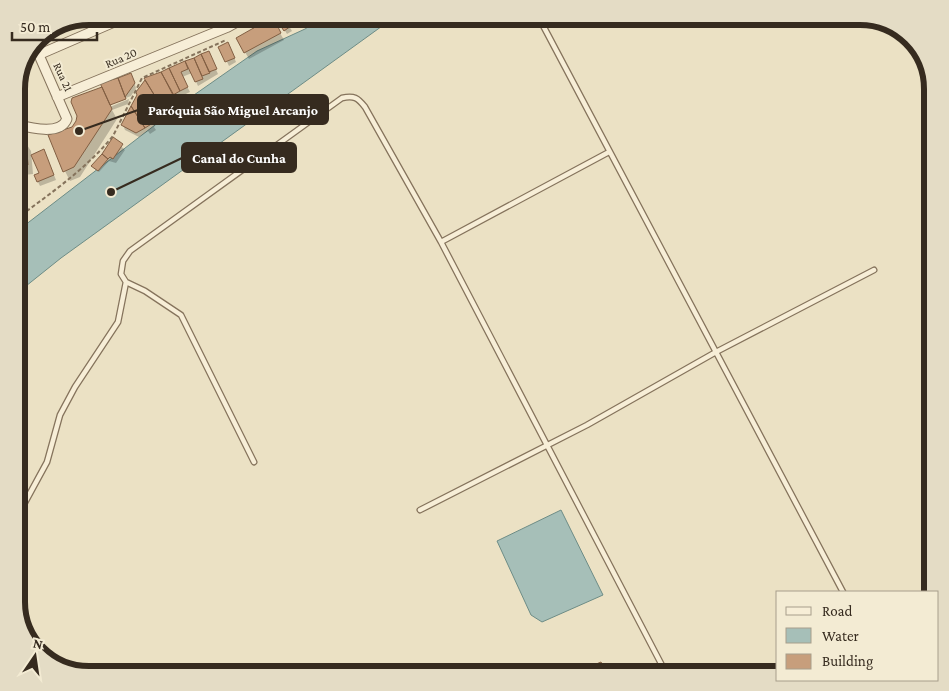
<svg xmlns="http://www.w3.org/2000/svg" width="949" height="691" font-family="'Crimson Pro',serif">
  <rect width="100%" height="100%" fill="#ebe1c4"/>
  <!-- water -->
  <path fill="#a6bfb8" stroke="#6d8c86" d="M325 16H396L61 258 16 294V232L194 95 257 51 305 29Z
    M561 510 603 595 542 622 531 615 497 541Z"/>
  <!-- shadow -->
  <path fill="#0003" d="M264 16 267 22 272 19 284 40 249 59 237 38 255 29 251 23Z
    M276 16H283L292 31 287 34Z
    M296 16H320L304 27Z
    M220 47 230 48 236 62 229 66Z
    M208 53 218 74 198 86 192 73 182 77 190 92 175 99 177 104 162 111 164 114 154 127 156 130 150 134 148 131 139 137 125 130 123 125 146 79Z
    M133 79 136 88 131 96 110 104V107L129 99 128 104 112 110 117 119 80 177 70 181 65 171 73 128Z
    M113 139 125 150 116 163 109 161 99 172 94 168Z
    M16 142H25L31 151 33 174 24 175 21 170H16Z
    M46 155 56 180 40 186 38 182Z"/>
  <!-- building -->
  <path fill="#c79e7c" stroke="#825f43" d="M261 16H265L267 20 253 28 250 22Z
    M274 16H284L291 26 284 31Z
    M273 17 281 33 244 53 236 38Z
    M228 42 235 58 225 62 218 47Z
    M209 51 217 69 209 72 201 54Z
    M201 54 210 73 202 76 194 58Z
    M194 58 203 79 195 82 185 61Z
    M185 61 188 69 181 72 188 87 180 91 169 68Z
    M169 68 180 91 173 95 161 72Z
    M161 72 176 99 161 106 144 78Z
    M131 73 135 83 125 97 118 78Z
    M118 78 126 99 110 105 100 83Z
    M145 80 161 106 150 119 153 123 145 128 131 106 137 95 136 92Z
    M102 87 112 109 74 167 63 172 48 135 72 127 76 121 77 116 71 102 72 98Z
    M131 106 145 128 136 133 121 125Z
    M113 137 123 144 113 159 110 157 108 159 102 154Z
    M26 140 28 165 17 166 16 141Z
    M44 149 54 175 37 182 34 175 39 173 31 155Z
    M102 154 108 159 98 171 91 166Z
    M601 662 606 671 599 675H578L577 672Z"/>
  <g fill="none" stroke-linecap="round" stroke-linejoin="round">
    <!-- service casing -->
    <g stroke="#85735c" stroke-width="7">
      <path id="service" d="M538 16 843 592
        M441 242 609 152
        M254 462 181 315 145 291 126 282 121 274 123 261 130 251 342 98C354 95 358 98 365 107L441 242 667 675
        M420 510 587 425 716 352 874 270
        M16 519 47 462 60 415 75 387 118 322 126 282"/>
    </g>
    <!-- minor casing -->
    <g stroke="#85735c" stroke-width="11">
      <path id="minor" d="M224 16 228 27
        M38 55 128 16
        M57 97 228 27 248 16
        M16 124C30 128 60 136 67 119L35 46"/>
    </g>
    <!-- path -->
    <path stroke="#85735c" stroke-width="2" stroke-dasharray="4 2.5" stroke-linecap="butt" d="M254 24 269 16
      M16 219C51 193 86 169 113 136L142 78 226 40"/>
    <!-- service -->
    <use href="#service" stroke="#f7eed7" stroke-width="4.5"/>
    <!-- minor -->
    <use href="#minor" stroke="#f7eed7" stroke-width="9"/>
  </g>
  <g text-anchor="middle" dominant-baseline="central" stroke-width="4" stroke-linejoin="round" paint-order="stroke">
    <!-- street labels -->
    <g font-size="12" fill="#362b1f" stroke="#f3ebd3">
      <text transform="translate(121 58) rotate(-23)">Rua 20</text>
      <text transform="translate(63 77) rotate(65)">Rua 21</text>
    </g>
  </g>
  <!-- crop -->
  <path d="M0 0H949V691H0ZM89 25H860A64 64 0 0 1 924 89V602A64 64 0 0 1 860 666H89A64 64 0 0 1 25 602V89A64 64 0 0 1 89 25Z" fill="#e4dcc5" fill-rule="evenodd"/>
  <path fill="none" stroke="#362b1f" stroke-width="6" d="M89 25H860A64 64 0 0 1 924 89V602A64 64 0 0 1 860 666H89A64 64 0 0 1 25 602V89A64 64 0 0 1 89 25Z"/>
  <!-- callouts -->
  <path fill="none" stroke="#362b1f" stroke-width="2" d="M79 131L138 110M111 192L182 158"/>
  <g fill="#362b1f" stroke="#f3ebd3" stroke-width="2">
    <circle cx="79" cy="131" r="5"/>
    <circle cx="111" cy="192" r="5"/>
  </g>
  <g fill="#362b1f" stroke="#362b1f" stroke-width="2">
    <rect x="138" y="95" width="190" height="29" rx="5"/>
    <rect x="182" y="143" width="114" height="29" rx="5"/>
  </g>
  <g font-size="14" text-anchor="middle" font-weight="bold" fill="#fff">
    <text x="233" y="115">Paróquia São Miguel Arcanjo</text>
    <text x="239" y="163">Canal do Cunha</text>
  </g>
  <!-- legend -->
  <rect x="776" y="591" width="162" height="90" fill="#f3ebd3" stroke="#a79e8b"/>
  <rect x="786" y="607" width="25" height="8" fill="#f7eed7" stroke="#a79e8b"/>
  <text x="822" y="616" font-size="15" fill="#362b1f">Road</text>
  <rect x="786" y="628" width="25" height="15" fill="#a6bfb8" stroke="#a79e8b"/>
  <text x="822" y="641" font-size="15" fill="#362b1f">Water</text>
  <rect x="786" y="654" width="25" height="15" fill="#c79e7c" stroke="#a79e8b"/>
  <text x="822" y="666" font-size="15" fill="#362b1f">Building</text>
  <!-- north arrow -->
  <g transform="translate(35 656) rotate(13)" stroke="#f3ebd3" stroke-width="4" paint-order="stroke">
  <path d="M0-4L9 19L0 12L-9 19Z" fill="#362b1f"/>
  <text y="-8" font-size="14" font-weight="bold" text-anchor="middle" fill="#362b1f">N</text>
  </g>
  <!-- scale -->
  <path d="M12 32v8h85v-8" fill="none" stroke="#362b1f" stroke-width="2.5"/>
  <text x="20" y="32" font-size="15" fill="#362b1f" stroke="#f3ebd3" stroke-width="4" paint-order="stroke">50 m</text>
</svg>
